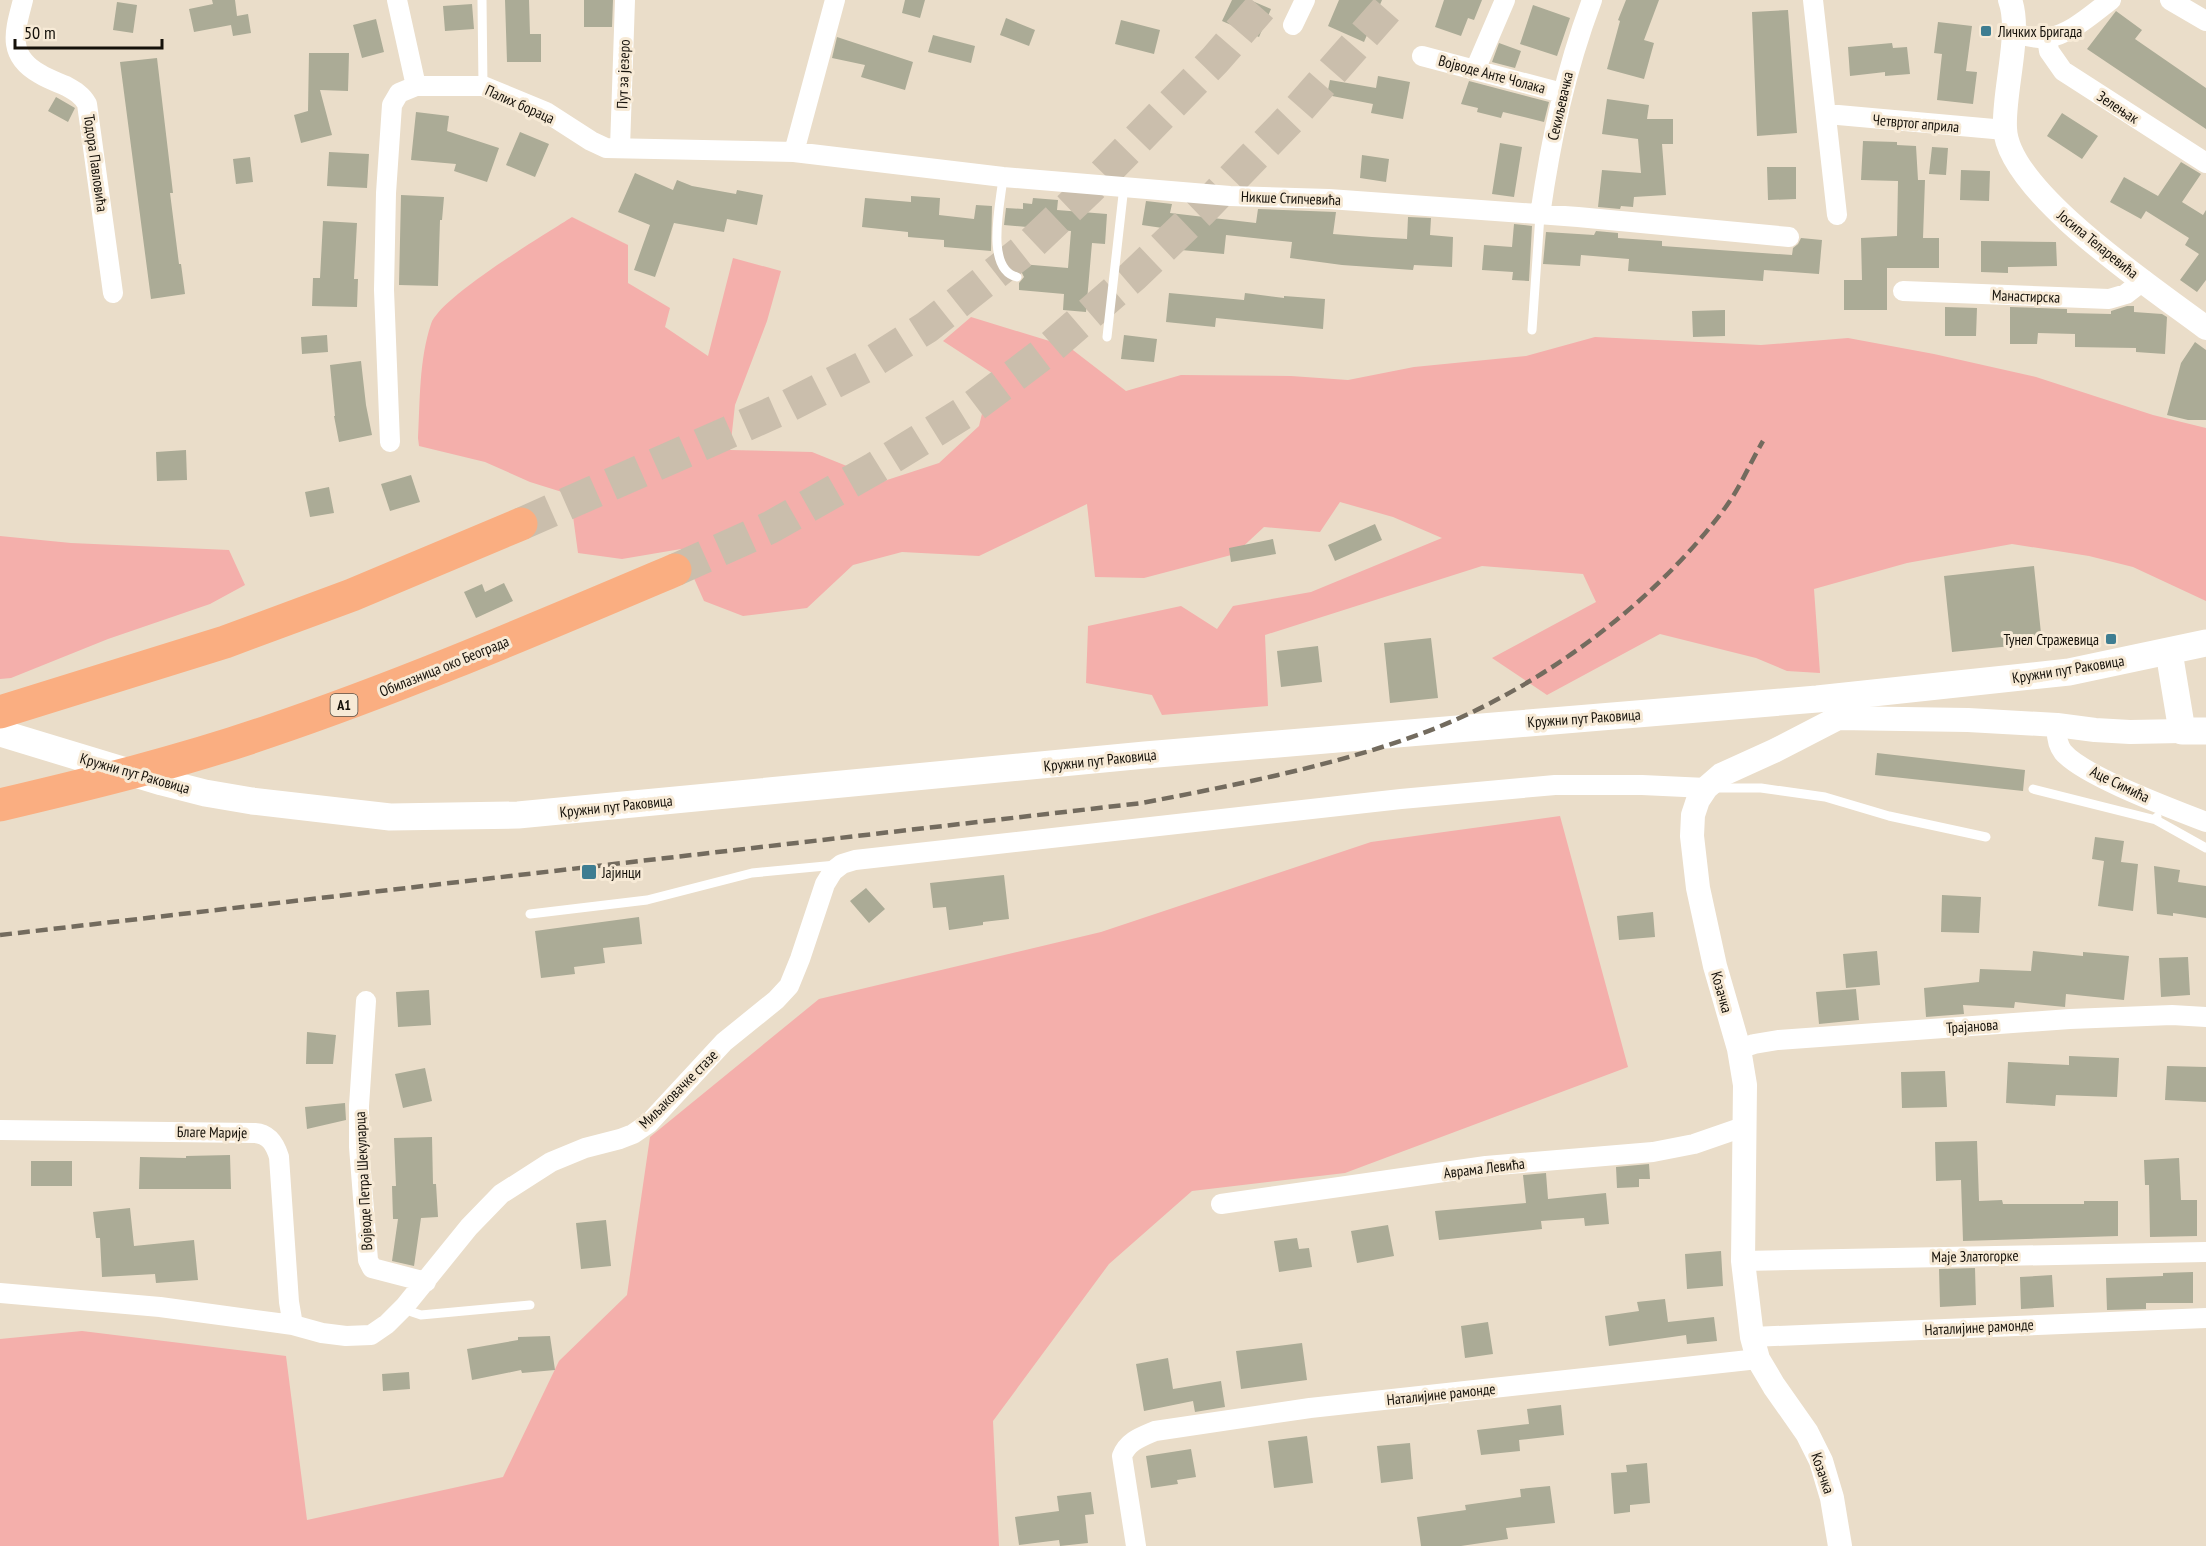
<svg xmlns="http://www.w3.org/2000/svg" width="2206" height="1546" font-family="'PT Sans Narrow',sans-serif">
  <rect width="100%" height="100%" fill="#eaddc9"/>
  <!-- green -->
  <path fill="#f4afab" d="M572 217 628 245V283L670 308 665 327 708 356 733 258 781 271 767 321 735 405 730 450 812 452 884 481 939 463 979 426 992 373 943 341 971 317 1069 347 1126 391 1181 375 1291 376 1348 380 1414 367 1526 356 1595 337 1761 345 1848 338 1934 354 2036 377 2153 415 2206 428V601L2133 567 2089 556 2012 544 1907 563 1814 589 1820 673 1787 671 1756 658 1660 634 1547 695 1492 658 1596 602 1583 574 1482 566 1265 635 1268 706 1162 715 1152 695 1086 683 1088 626 1181 606 1217 629 1233 606 1311 592 1442 538 1393 517 1340 502 1320 532 1264 527 1235 554 1144 578 1095 577 1087 504 979 556 902 552 853 565 807 608 743 616 704 601 681 549 622 559 578 553 572 509 562 492 530 482 485 462 419 446 418 438C420 401 419 360 431 324 440 297 544 235 572 217Z
    M0 536 71 543 229 550 245 585 210 604 108 639 11 678 0 679Z
    M1560 816 1628 1067 1345 1173 1192 1191 1109 1264 993 1421 999 1546H0V1339L82 1331 286 1356 307 1520 503 1477 559 1361 627 1295 650 1137 819 999 1101 932 1371 842Z"/>
  <!-- building -->
  <path fill="#abab96" d="M212 0H235L237 16 248 14 251 33 233 36 231 25 194 32 189 9 213 4Z
    M505 0H529L530 34H541V62H507Z
    M584 0H613L612 27H584Z
    M905 0H925L920 18 902 13Z
    M1232 0H1250L1271 9 1259 37 1222 21Z
    M1339 0H1382L1364 42 1328 26Z
    M1444 0H1482L1474 20 1468 18 1461 36 1435 27Z
    M1626 0H1659L1644 40 1654 43 1644 79 1607 69 1620 21 1618 20Z
    M117 2 137 5 133 33 113 30Z
    M472 4 474 29 445 31 443 6Z
    M1533 5 1570 18 1557 56 1520 44Z
    M1788 10 1797 133 1757 136 1752 12Z
    M2116 11 2142 30 2135 39 2206 88V129L2087 49Z
    M1006 18 1035 30 1029 46 1000 35Z
    M376 19 384 52 362 58 353 25Z
    M1121 20 1160 30 1154 54 1115 44Z
    M1938 22 1972 26 1966 71 1977 72 1973 104 1937 100 1942 54 1934 53Z
    M933 35 975 46 971 63 928 52Z
    M837 37 913 62 905 90 861 77 865 65 832 58Z
    M1499 43 1521 51 1515 68 1492 62Z
    M1892 43 1893 48 1907 47 1910 74 1885 76V72L1850 76 1848 47Z
    M309 53H349L348 91 320 90 332 135 301 143 294 115 308 111Z
    M157 58 173 193H170L179 264H181L185 294 151 299 120 62Z
    M1378 76 1410 82 1403 119 1371 113 1373 104 1327 95 1330 80 1376 88Z
    M1469 81 1549 102 1544 122 1503 112 1501 118 1477 112 1478 108 1461 104Z
    M56 97 75 108 68 122 48 111Z
    M1607 99 1649 105 1647 119H1673V144H1662L1666 195 1634 197 1633 207 1621 206 1620 209 1598 207 1602 170 1641 173 1638 139 1602 134Z
    M416 112 449 116 447 131 499 148 487 182 454 171 456 164 411 160Z
    M2062 113 2098 136 2082 159 2047 136Z
    M520 132 549 144 535 177 506 165Z
    M1863 141 1897 142V145L1916 146 1918 180H1925L1923 238H1939V268H1887V310H1844V280H1862L1861 238 1897 236 1898 181 1861 180Z
    M1500 143 1522 147 1514 197 1492 194Z
    M1932 147 1948 148 1946 175 1929 174Z
    M329 152 369 154 367 188 327 186Z
    M1362 155 1389 159 1386 182 1360 178Z
    M250 157 253 182 236 184 233 159Z
    M2181 162 2201 174 2182 202 2203 215 2206 210V280L2197 292 2180 280 2199 254 2185 245 2189 238 2146 211 2141 219 2110 202 2124 177 2158 196Z
    M1767 167H1796V199L1768 200Z
    M1961 170 1990 171 1989 201 1960 200Z
    M635 173 673 190 677 180 692 186 736 194 737 190 763 195 757 225 727 219 724 232 674 223 655 277 634 270 650 225 618 212Z
    M401 195 444 197 442 220H440L438 286 399 285Z
    M911 196 940 198 939 215 974 219 976 205 992 206 991 251 944 247V240L908 237V232L862 227 865 198 911 202Z
    M1033 198 1058 200 1057 210 1107 214 1105 244 1092 243 1086 312 1063 310 1064 294 1019 290V283L1024 277 1021 271V264L1068 268 1071 231 1004 225 1006 208 1023 209V203L1032 204Z
    M1146 201 1172 204 1170 213 1256 223 1258 209 1336 212 1333 234 1372 237 1407 239 1408 217 1431 218 1430 235 1453 237 1452 267 1414 265 1413 270 1342 265 1290 258 1292 242 1226 235 1224 254 1181 250 1183 231 1142 225Z
    M323 221 357 223 354 279H358L357 307 312 306 313 278H320Z
    M1514 224 1532 226 1529 281 1512 280 1513 272 1482 270 1484 245 1512 247Z
    M1596 231 1618 233V238L1662 241V246L1792 255 1793 248 1798 244 1801 238 1822 240 1819 274 1764 270 1763 281 1628 271 1629 259 1581 255 1580 266 1543 264 1546 232 1594 235Z
    M1981 241 2056 242 2057 266 2008 267V273L1981 272Z
    M1169 293 1244 300 1245 293 1284 298V296L1325 299 1323 329 1216 318 1215 327 1166 322Z
    M2127 306H2134V312L2162 314 2167 317 2165 354 2136 352V348L2075 347V334L2038 333 2037 344H2010V307L2067 309V313L2111 314V311Z
    M1945 307 1977 308 1976 336H1945Z
    M1725 310V336L1693 337 1692 311Z
    M327 335 328 352 302 354 301 337Z
    M1124 335 1157 339 1154 362 1121 359Z
    M2195 342 2206 350V420H2188L2167 415 2181 363Z
    M361 361 366 405 372 435 339 442 334 416H335L330 365Z
    M186 450 187 480 157 481 156 452Z
    M411 475 420 502 390 511 381 484Z
    M329 487 334 513 310 517 305 492Z
    M1375 524 1382 540 1335 561 1328 545Z
    M1273 539 1276 554 1231 562 1229 548Z
    M2034 566 2042 643 1952 652 1944 576Z
    M504 583 513 601 476 618 464 592 482 584 485 592Z
    M1431 638 1438 698 1390 703 1384 643Z
    M1318 646 1322 682 1281 687 1277 651Z
    M1877 753 2025 770 2023 791 1875 775Z
    M2095 837 2124 841 2121 862 2138 864 2133 911 2098 906 2104 861 2092 859Z
    M2154 866 2180 870 2178 882 2206 886V918L2173 913V916L2157 914Z
    M1004 875 1009 919 983 922V925L949 930 946 907 933 908 930 883Z
    M866 888 885 909 869 923 850 901Z
    M1942 895 1981 897 1979 933 1941 932Z
    M1653 912 1655 937 1619 940 1617 916Z
    M639 917 642 944 603 948 605 963 574 967 575 974 541 978 535 931Z
    M1877 951 1880 985 1846 988 1843 954Z
    M2033 951 2083 956V952L2129 956 2124 1000 2066 994 2065 1007 2015 1002 2014 1008 1963 1005 1964 1014 1926 1017 1924 988 1979 982 1980 969 2031 971Z
    M2188 957 2190 995 2161 997 2159 958Z
    M1856 989 1859 1020 1819 1024 1816 992Z
    M429 990 431 1025 398 1027 396 992Z
    M307 1032 336 1035 333 1064H306Z
    M2069 1056 2119 1058 2117 1097 2056 1095 2055 1106 2006 1103 2008 1062 2069 1065Z
    M2167 1066 2206 1067V1102L2165 1100Z
    M425 1068 432 1101 403 1108 395 1074Z
    M1945 1071 1947 1107 1902 1108 1901 1072Z
    M345 1103 346 1120 307 1129 305 1107Z
    M432 1137 433 1184H436L438 1217 421 1218 414 1266 392 1261 398 1219H393L392 1186H396L394 1138Z
    M1977 1141 1979 1201 2002 1200 2003 1204H2084V1201H2118V1236L1963 1241 1961 1180 1936 1181 1935 1142Z
    M230 1155 231 1189H139L140 1157 186 1158V1156Z
    M2179 1158 2181 1200H2197V1236L2150 1237 2149 1185H2145L2144 1160Z
    M31 1161H72V1186H31Z
    M1649 1164 1650 1179H1639V1187L1617 1188 1616 1167Z
    M1546 1173 1548 1199 1606 1193 1609 1224 1585 1226 1584 1218 1541 1221 1542 1229 1439 1240 1435 1211 1526 1203 1523 1175Z
    M130 1208 134 1246 194 1240 198 1280 156 1283 155 1274 102 1277 100 1238H96L93 1212Z
    M606 1220 611 1266 581 1269 576 1223Z
    M1388 1225 1394 1256 1357 1263 1351 1231Z
    M1297 1238 1299 1249 1309 1248 1312 1267 1279 1272 1274 1241Z
    M1721 1251 1723 1286 1687 1289 1685 1254Z
    M1975 1268 1976 1305 1940 1307 1939 1269Z
    M2193 1272V1303H2146V1309L2107 1310 2106 1278 2163 1276V1273Z
    M2052 1275 2054 1307 2021 1309 2020 1277Z
    M1665 1299 1668 1322 1714 1317 1717 1341 1687 1344 1686 1335 1609 1346 1605 1316 1639 1311 1637 1302Z
    M1488 1322 1493 1354 1465 1358 1461 1326Z
    M550 1336 555 1370 522 1373 521 1370 472 1380 467 1349 518 1340V1337Z
    M1302 1343 1307 1380 1241 1389 1236 1351Z
    M1168 1358 1173 1389 1221 1381 1225 1407 1195 1412 1193 1401 1144 1411 1136 1364Z
    M409 1372 410 1389 383 1391 382 1374Z
    M1561 1405 1564 1435 1519 1440 1520 1451 1481 1455 1477 1430 1529 1424 1527 1409Z
    M1307 1436 1313 1483 1274 1488 1268 1441Z
    M1410 1443 1413 1479 1381 1483 1377 1446Z
    M1191 1449 1196 1477 1177 1480 1178 1484 1151 1488 1146 1456Z
    M1647 1463 1650 1503 1630 1505V1512L1614 1514 1611 1473 1627 1472 1626 1465Z
    M1550 1486 1555 1523 1506 1528 1508 1539 1461 1546H1421L1417 1517 1466 1510 1465 1505 1521 1497 1520 1489Z
    M1091 1492 1094 1514 1085 1515 1088 1543 1060 1546 1059 1540 1019 1545 1015 1517 1059 1511 1057 1496Z"/>
  <g fill="none" stroke-linecap="round" stroke-linejoin="round">
    <!-- motorway-tunnel -->
    <path stroke="#cabeac" stroke-width="33" stroke-dasharray="33 16" stroke-linecap="butt" d="M521 524 786 407 864 367 927 327 1028 247 1090 188 1215 60 1267 0
      M675 570 771 527 875 468 970 409 1044 353 1133 276 1201 211 1291 118 1395 0"/>
    <!-- service -->
    <path stroke="#fff" stroke-width="9" d="M482 0 483 86
      M1003 177C1001 202 984 269 1017 277
      M1532 330 1540 215
      M1107 337 1124 186
      M1715 788H1761L1825 797 1889 816 1986 837
      M2033 789 2156 820
      M2157 817 2156 820 2206 848
      M530 914 647 900 752 873 836 865
      M405 1306 412 1312 421 1315 530 1305"/>
    <!-- minor -->
    <path stroke="#fff" stroke-width="20" d="M23 0C15 31 6 55 40 74 48 79 57 82 66 86 75 91 82 95 87 104L113 293
      M397 0 416 86
      M1813 0 1837 215
      M2170 0 2206 21
      M1293 25 1305 0
      M2013 33C2023 35 2035 39 2046 38 2070 35 2092 14 2111 0
      M2047 38 2049 51 2063 71 2206 163
      M1422 56 1562 93
      M1475 70 1505 0
      M1827 114 2005 130
      M620 148 625 0
      M794 152 835 0
      M1540 215C1551 139 1565 72 1592 0
      M1903 291 2109 299 2126 294 2144 280
      M390 442 384 290 386 193 392 105 399 93 416 86H483L546 112 591 141 606 148 794 152 1003 177 1230 196 1329 199 1578 217 1789 237
      M2057 725C2056 735 2057 744 2063 752 2083 776 2173 809 2206 822
      M366 1001 359 1106V1147L368 1260 372 1268 426 1282
      M1739 1049 1754 1044 1778 1040 2070 1019 2172 1015 2206 1017
      M0 1130 255 1133C269 1134 275 1144 279 1157L289 1302 293 1325
      M1221 1204 1486 1166 1653 1152 1694 1144 1746 1126
      M1743 1261 2206 1252
      M0 1293 160 1307 293 1325 322 1333 346 1336 371 1335 387 1324 405 1306 469 1227 501 1194 551 1162 585 1148 620 1139 633 1134 649 1123 724 1042 776 1000 789 986 800 959 825 884 833 871 842 864 855 860 1401 799 1555 785H1642L1706 788
      M1752 1337 2206 1318
      M1136 1546 1122 1456C1128 1441 1141 1437 1155 1431L1310 1408 1758 1359"/>
    <!-- tertiary -->
    <path stroke="#fff" stroke-width="24" d="M2010 0C2022 32 2003 92 2005 128 2007 192 2156 290 2206 328
      M1840 1546 1832 1498 1821 1461 1807 1433 1774 1386 1758 1359 1752 1337 1743 1261 1745 1085 1739 1049 1715 966 1698 888 1692 836 1693 815 1698 800 1706 788 1721 775 1774 751 1838 718 1968 720 2057 725 2095 730 2130 732 2182 731"/>
    <!-- secondary -->
    <path stroke="#fff" stroke-width="27" d="M2169 652 2182 731H2206
      M0 733 162 782 205 793 252 801 390 817 518 815 1145 755 1817 699 2069 672 2206 643"/>
    <!-- motorway -->
    <path stroke="#faae81" stroke-width="33" d="M0 712 225 642 352 595 521 524
      M0 805C89 784 180 762 267 732 406 685 540 627 675 570"/>
    <!-- rail -->
    <path stroke="#736b5e" stroke-width="4.5" stroke-dasharray="12 6" stroke-linecap="butt" d="M0 935 1142 803C1235 785 1334 766 1423 733 1536 691 1653 605 1725 508 1740 488 1750 463 1763 441"/>
  </g>
  <!-- markers -->
  <g fill="#3e7d91" stroke="#f7ead6" stroke-width="2">
    <rect x="1980" y="25" width="12" height="12" rx="3"/>
    <rect x="2105" y="633" width="12" height="12" rx="3"/>
    <rect x="581" y="864" width="16" height="16" rx="3"/>
  </g>
  <g text-anchor="middle" dominant-baseline="central" stroke-width="6" stroke-linejoin="round" paint-order="stroke">
    <!-- shield labels -->
    <rect fill="#f7ead6" stroke="#595247" stroke-width="1.5" x="330.5" y="694" width="27" height="22" rx="4.5"/>
    <g font-size="14" font-weight="bold" fill="#15110a">
      <text x="344" y="705">A1</text>
    </g>
    <!-- poi labels -->
    <g font-size="15" fill="#15110a" stroke="#f7ead6" text-anchor="start">
      <text x="1998" y="31">Личких Бригада</text>
      <text x="2099" y="639" text-anchor="end">Тунел Стражевица</text>
      <text x="602" y="872">Јајинци</text>
    </g>
    <!-- street labels -->
    <g font-size="15" fill="#15110a" stroke="#f7ead6">
      <text transform="translate(623 74) rotate(-88)">Пут за језеро</text>
      <text transform="translate(1492 74) rotate(15)">Војводе Анте Чолака</text>
      <text transform="translate(520 104) rotate(24)">Палих бораца</text>
      <text transform="translate(1560 106) rotate(-77)">Секиљевачка</text>
      <text transform="translate(2118 107) rotate(33)">Зелењак</text>
      <text transform="translate(1916 123) rotate(5)">Четвртог априла</text>
      <text transform="translate(96 163) rotate(82)">Тодора Павловића</text>
      <text transform="translate(1291 198) rotate(2)">Никше Стипчевића</text>
      <text transform="translate(2098 244) rotate(39)">Јосипа Теларевића</text>
      <text transform="translate(2026 296) rotate(2)">Манастирска</text>
      <text transform="translate(444 666) rotate(-22)">Обилазница око Београда</text>
      <text transform="translate(2068 669) rotate(-9)">Кружни пут Раковица</text>
      <text transform="translate(1584 718) rotate(-4)">Кружни пут Раковица</text>
      <text transform="translate(1100 760) rotate(-6)">Кружни пут Раковица</text>
      <text transform="translate(135 773) rotate(16)">Кружни пут Раковица</text>
      <text transform="translate(2120 784) rotate(26)">Аце Симића</text>
      <text transform="translate(616 806) rotate(-6)">Кружни пут Раковица</text>
      <text transform="translate(1722 992) rotate(74)">Козачка</text>
      <text transform="translate(1972 1026) rotate(-4)">Трајанова</text>
      <text transform="translate(678 1089) rotate(-45)">Миљаковачке стазе</text>
      <text transform="translate(212 1132) rotate(1)">Благе Марије</text>
      <text transform="translate(1484 1168) rotate(-7)">Аврама Левића</text>
      <text transform="translate(363 1181) rotate(-93)">Војводе Петра Шекуларца</text>
      <text transform="translate(1975 1256) rotate(-1)">Маје Златогорке</text>
      <text transform="translate(1979 1327) rotate(-3)">Наталијине рамонде</text>
      <text transform="translate(1441 1394) rotate(-6)">Наталијине рамонде</text>
      <text transform="translate(1823 1473) rotate(71)">Козачка</text>
    </g>
  </g>
  <!-- scale -->
  <path d="M15 39v9h147v-9" fill="none" stroke="#15110a" stroke-width="3"/>
  <text x="24" y="39" font-size="18" fill="#15110a" stroke="#f7ead6" stroke-width="4.5" paint-order="stroke">50 m</text>
</svg>
